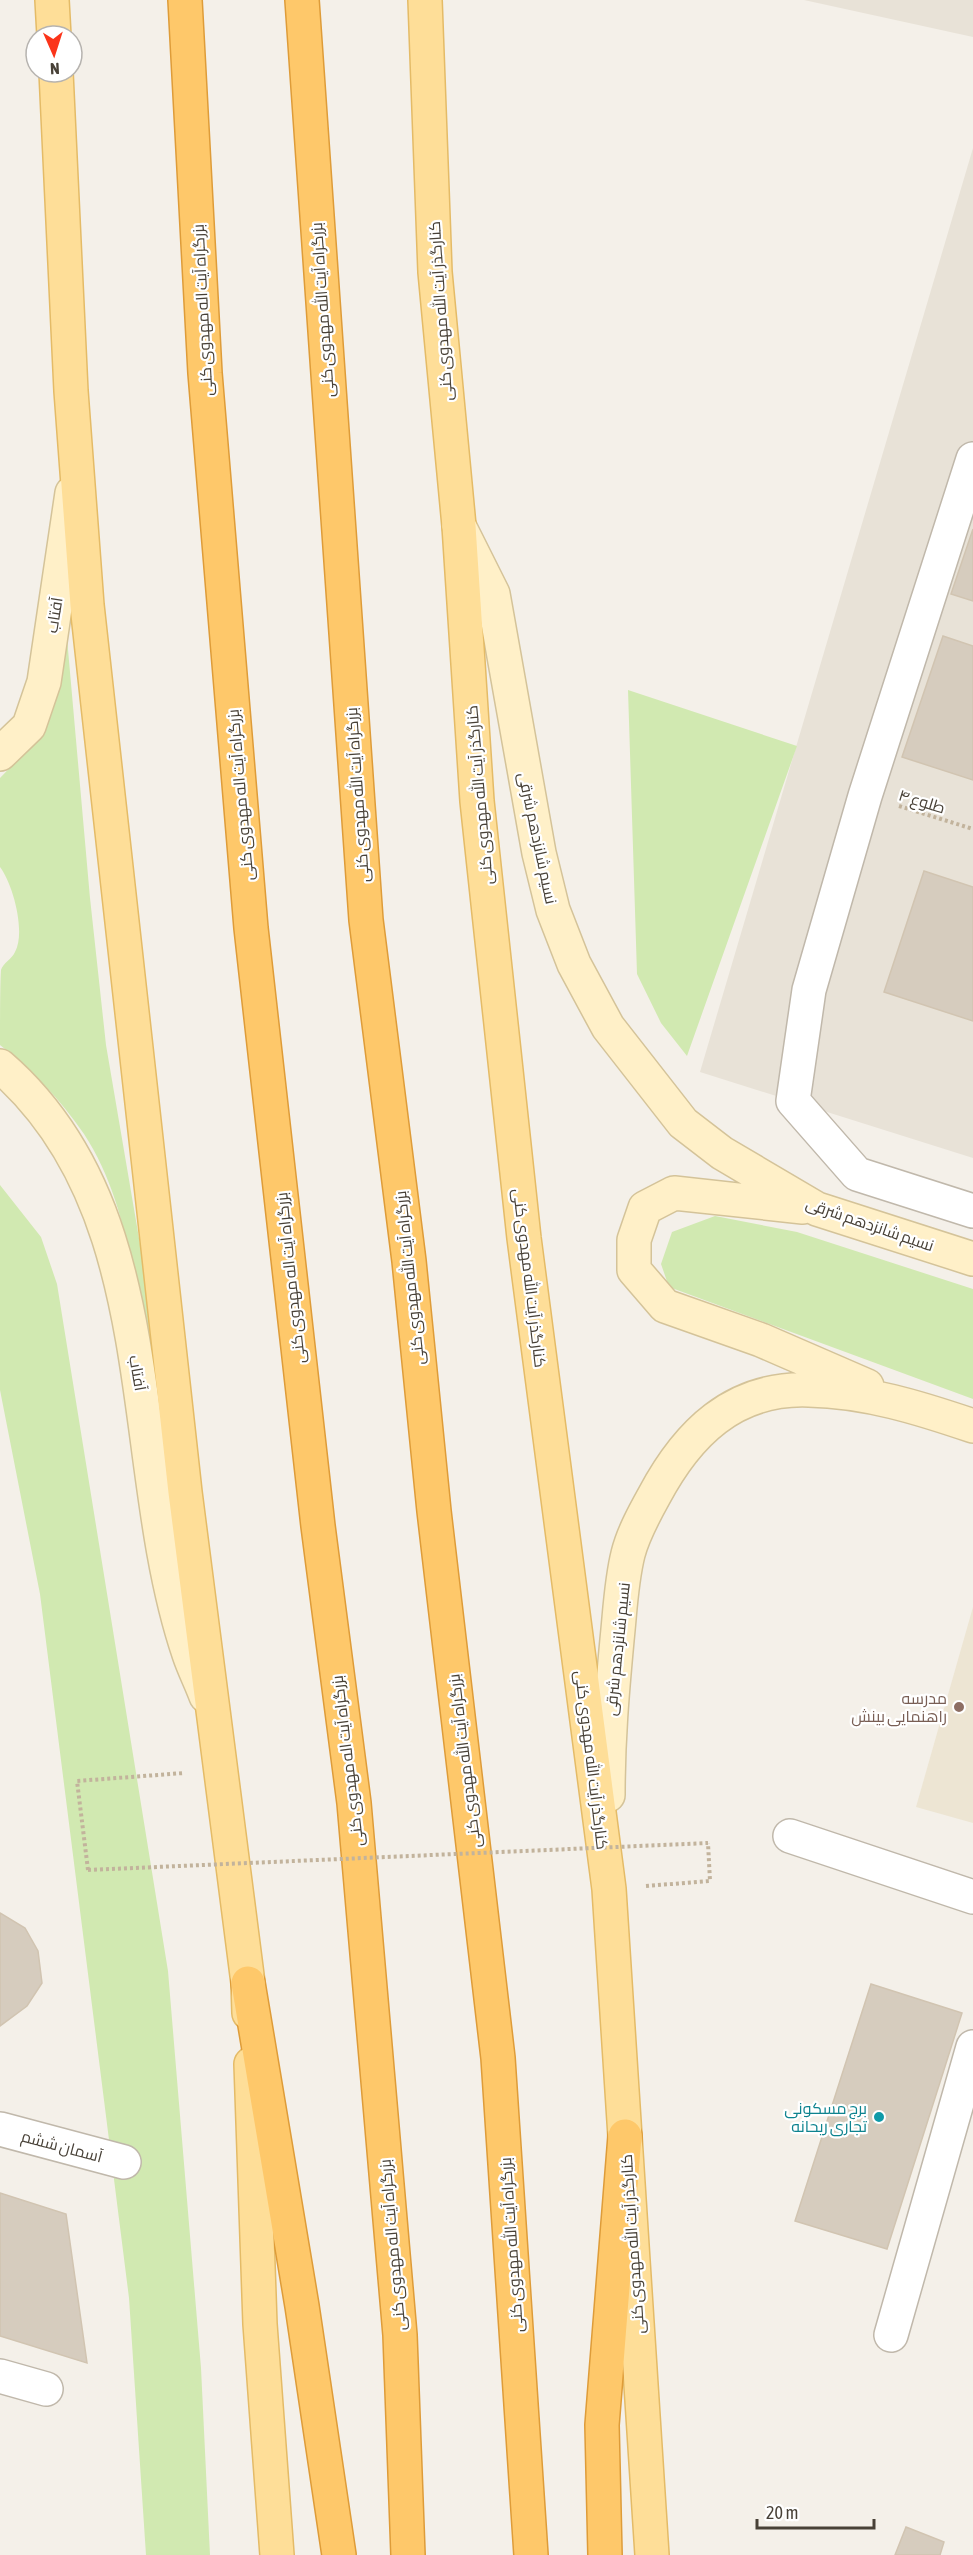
<svg xmlns="http://www.w3.org/2000/svg" width="973" height="2555" font-family="'Asap Condensed',Cairo,sans-serif">
  <rect width="100%" height="100%" fill="#f4f0e9"/>
  <!-- residential -->
  <path fill="#e8e2d7" d="M804 0H973V37Z
    M973 148V1158L700 1072Z"/>
  <!-- education -->
  <path fill="#ede5d3" d="M973 1607V1823L916 1807Z"/>
  <!-- green -->
  <path fill="#d1e9b1" d="M63 593 90 898 106 1045 141 1250 170 1499C162 1448 154 1397 146 1346 134 1275 124 1195 84 1134 60 1099 33 1071 0 1045 0 1029 0 983 1 970 3 963 12 959 15 952 26 932 13 884 0 867V778L26 751Z
    M628 690 797 746 687 1056 661 1023 637 974Z
    M0 1185 41 1237 57 1284 168 1971 201 2368 210 2555H146L129 2298 40 1594 0 1390Z
    M715 1216 797 1232 973 1289V1399L669 1287 661 1264 672 1232Z"/>
  <!-- building -->
  <path fill="#d6ccbe" stroke="#d1c4b1" stroke-width="1.5" d="M973 529V601L951 594Z
    M943 636 973 646V780L902 757Z
    M924 871 973 887V1021L884 992Z
    M0 1913 25 1928 38 1951 42 1983 27 2006 0 2026Z
    M871 1984 962 2013 887 2249 795 2221Z
    M0 2193 66 2214 87 2363 0 2336Z
    M906 2527 944 2542 940 2555H895Z"/>
  <g fill="none" stroke-linecap="round" stroke-linejoin="round">
    <!-- street casing -->
    <g stroke="#c0b8ab" stroke-width="36">
      <path id="street" d="M973 459 865 796 809 990 793 1101 857 1174 973 1211
        M790 1836 973 1897
        M0 2129 124 2162
        M891 2335 973 2047
        M0 2376 46 2389"/>
    </g>
    <!-- secondary casing -->
    <g stroke="#d4c399" stroke-width="36">
      <path id="secondary" d="M459 526 493 594 539 853 553 910 574 964 608 1027 683 1123 722 1153 817 1209 973 1259
        M0 754 29 726 44 682 72 493
        M0 1066C168 1211 124 1462 189 1654 194 1669 201 1682 206 1696
        M803 1207 674 1193 645 1208 634 1240V1270L665 1306 761 1340 867 1386
        M608 1795C608 1741 612 1694 617 1640 620 1612 621 1582 628 1554 633 1534 644 1514 654 1496 687 1434 733 1387 809 1390 866 1391 920 1408 973 1426"/>
    </g>
    <!-- primary casing -->
    <g stroke="#e4bb67" stroke-width="36">
      <path id="primary" d="M52 0 54 36
        M425 0 435 272 459 526 477 801 524 1238 609 1889 652 2555
        M56 72 71 391 87 605 185 1492 248 1983 249 2013
        M251 2064 260 2324 277 2555"/>
    </g>
    <!-- highway casing -->
    <g stroke="#de9c39" stroke-width="36">
      <path id="highway" d="M185 0 205 373 251 928 318 1526 354 1803 400 2335 408 2555
        M302 0 366 920 409 1261 434 1511 498 2058 531 2555
        M248 1983 302 2306 339 2555
        M605 2555 602 2425 625 2136"/>
    </g>
    <!-- path -->
    <path stroke="#c2b39c" stroke-width="4" stroke-dasharray="3 3" stroke-linecap="butt" d="M899 806 973 829
      M88 1870 77 1781 184 1773
      M646 1886 710 1881 708 1843"/>
    <!-- street -->
    <use href="#street" stroke="#fff" stroke-width="33"/>
    <!-- secondary -->
    <use href="#secondary" stroke="#fff0c8" stroke-width="33"/>
    <!-- primary -->
    <use href="#primary" stroke="#fede98" stroke-width="33"/>
    <!-- highway -->
    <use href="#highway" stroke="#fec86a" stroke-width="33"/>
    <!-- path-bridge -->
    <path stroke="#c2b39c" stroke-width="4" stroke-dasharray="3 3" stroke-linecap="butt" d="M88 1870 708 1843"/>
  </g>
  <!-- markers -->
  <circle fill="#8d6e63" stroke="#fff" stroke-width="2" cx="959" cy="1707" r="6"/>
  <circle fill="#0f9aa8" stroke="#fff" stroke-width="2" cx="879" cy="2117" r="6"/>
  <g text-anchor="middle" dominant-baseline="central" stroke-width="4.5" stroke-linejoin="round" paint-order="stroke">
    <!-- street labels -->
    <g font-size="16" fill="#484137" stroke="#fff">
      <text transform="translate(202 310) rotate(-93)">بزرگراه آیت اله مهدوی کنی</text>
      <text transform="translate(322 310) rotate(-94)">بزرگراه آیت الله مهدوی کنی</text>
      <text transform="translate(440 311) rotate(-94)">کنارگذر آیت الله مهدوی کنی</text>
      <text transform="translate(54 615) rotate(-81)">آفتاب</text>
      <text transform="translate(240 795) rotate(-95)">بزرگراه آیت اله مهدوی کنی</text>
      <text transform="translate(357 795) rotate(-94)">بزرگراه آیت الله مهدوی کنی</text>
      <text transform="translate(479 795) rotate(-95)">کنارگذر آیت الله مهدوی کنی</text>
      <text transform="translate(922 801) rotate(17)">طلوع ۴</text>
      <text transform="translate(538 838) rotate(78)">نسیم شانزدهم شرقی</text>
      <text transform="translate(870 1224) rotate(19)">نسیم شانزدهم شرقی</text>
      <text transform="translate(290 1278) rotate(-96)">بزرگراه آیت اله مهدوی کنی</text>
      <text transform="translate(409 1278) rotate(-96)">بزرگراه آیت الله مهدوی کنی</text>
      <text transform="translate(530 1278) rotate(83)">کنارگذر آیت الله مهدوی کنی</text>
      <text transform="translate(138 1373) rotate(80)">آفتاب</text>
      <text transform="translate(617 1649) rotate(-84)">نسیم شانزدهم شرقی</text>
      <text transform="translate(592 1760) rotate(83)">کنارگذر آیت الله مهدوی کنی</text>
      <text transform="translate(347 1761) rotate(-97)">بزرگراه آیت اله مهدوی کنی</text>
      <text transform="translate(464 1761) rotate(-97)">بزرگراه آیت الله مهدوی کنی</text>
      <text transform="translate(62 2146) rotate(15)">آسمان ششم</text>
      <text transform="translate(632 2244) rotate(-94)">کنارگذر آیت الله مهدوی کنی</text>
      <text transform="translate(392 2245) rotate(-95)">بزرگراه آیت اله مهدوی کنی</text>
      <text transform="translate(511 2245) rotate(-94)">بزرگراه آیت الله مهدوی کنی</text>
    </g>
    <!-- education labels -->
    <g font-size="16" fill="#785e54" stroke="#fff" text-anchor="end">
      <text x="947" y="1698">مدرسه<tspan x="947" dy="18">راهنمایی بینش</tspan></text>
    </g>
    <!-- culture labels -->
    <g font-size="16" fill="#0d838f" stroke="#fff" text-anchor="end">
      <text x="867" y="2108">برج مسکونی<tspan x="867" dy="18">تجاری ریحانه</tspan></text>
    </g>
  </g>
  <!-- north arrow -->
  <g transform="translate(54 54) rotate(177)"><circle r="28" fill="#ffffff" stroke="#b6b3af" stroke-width="1.5"/>
  <path d="M0-4.5L10 22L0 15L-10 22Z" fill="#fb341a"/>
  <text y="-9" font-size="16" font-weight="bold" text-anchor="middle" fill="#484137">N</text>
  </g>
  <!-- scale -->
  <path d="M757 2519v9h117v-9" fill="none" stroke="#484137" stroke-width="3"/>
  <text x="766" y="2519" font-size="18" fill="#484137" stroke="#ffffff" stroke-width="4.5" paint-order="stroke">20 m</text>
</svg>
